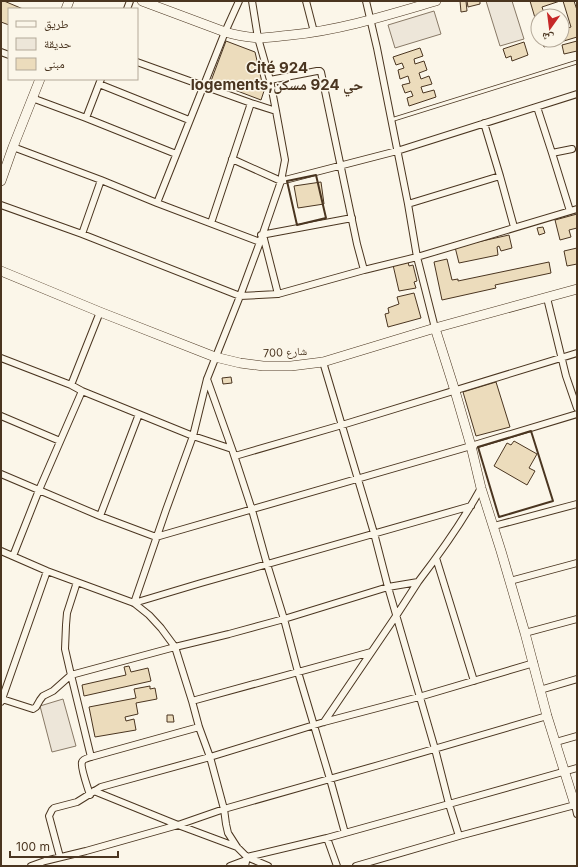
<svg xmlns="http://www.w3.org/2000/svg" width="578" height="867" font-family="Inter,'Noto Naskh Arabic',sans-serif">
  <rect width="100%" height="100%" fill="#fbf6e9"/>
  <!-- green -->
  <path fill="#ede6d9" stroke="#887966" d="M486 1H512L524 39 500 46Z
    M434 11 441 34 395 48 388 25Z
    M63 699 76 746 52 752 40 706Z"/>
  <!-- building -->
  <path fill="#ecdcbc" stroke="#4a3520" d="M1 1H4L23 9H9V25L1 22Z
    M460 1H466L467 11 461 12Z
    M467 1H480V4L468 7Z
    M530 1H560L542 7 545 16H538V28Z
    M563 1H574L577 10V37L544 47 542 40H562V30L571 27Z
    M226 41 255 52 264 91 261 100 211 81Z
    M577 41V51L564 54 562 45Z
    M524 42 528 55 512 61 511 56 506 58 503 49Z
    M420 48 423 56 414 59 415 64 424 61 427 70 419 73 421 79 429 76 432 84 421 87 423 93 434 90 436 97 409 106 407 98 413 96 411 91 405 93 402 85 410 83 408 76 400 79 398 70 404 68 402 63 396 65 393 57Z
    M321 182 324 204 298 208 294 186Z
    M577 214V228L569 230 571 237 560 240 555 220Z
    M543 227 545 233 539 235 537 228Z
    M509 235 512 248 501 251 499 246 497 247 498 255 459 263 455 247Z
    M577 248V264L567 266 564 251Z
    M447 259 452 280 458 279V281L549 262 551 273 495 285 496 288 442 300 434 262Z
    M408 262 409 266 413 265 417 281 414 282 416 288 399 291 393 265Z
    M414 293 421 318 388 327 385 314 389 313 388 308 399 304 397 297Z
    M231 377 232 383 223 384 222 378Z
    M496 382 510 427 476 436 463 392Z
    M514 441 537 454 529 468 535 471 527 485 494 466 507 443 511 445Z
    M129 666 131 672 148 668 151 681 84 696 82 685 126 675 124 667Z
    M150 686V689L155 688 157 699 136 703 138 714 125 717 126 721 134 719 136 730 95 737 89 707 136 698 134 689Z
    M167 715H173L174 722H167Z"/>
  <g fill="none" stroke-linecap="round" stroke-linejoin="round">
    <!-- lane casing -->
    <g stroke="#4a3520" stroke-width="4.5">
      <path id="lane" d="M391 120 577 62"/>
    </g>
    <!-- street casing -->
    <g stroke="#4a3520" stroke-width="8">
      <path id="street" d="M239 1 225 32 157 203 260 242 281 181 285 160 276 111 270 80 258 38 252 1
        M306 1 314 32
        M366 1 377 48 408 204 417 257 577 209
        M127 9 130 1
        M1 52 9 55
        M137 62 251 103
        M270 80 317 71H320L321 72 357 244 364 270 417 257 435 328
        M99 84 189 120
        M32 98 86 118 176 154
        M537 107 552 153 570 211
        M86 118 101 79
        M484 123 500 176 514 227
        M13 147 101 180 157 203
        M552 153 572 149
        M232 159 281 181 397 151 577 94
        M408 204 500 176
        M1 205 82 234 240 296 278 294 364 270
        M211 223 251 103 276 111
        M82 234 101 180
        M261 235 352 218
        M263 235 278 294
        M547 298 566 376 577 408
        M1 358 71 385 82 391 193 436 232 449 252 510 267 564 284 619 298 672 330 779 345 833
        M323 362 374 533 388 587 435 749 449 804 577 768
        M207 379 232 449
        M71 385 100 312
        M1 416 60 441
        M235 456 342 425 577 353
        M1 474 100 516 156 537 471 446 577 414
        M100 516 139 414
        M494 526 577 504
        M1 551 47 571 134 603 149 615 161 628 175 647 71 675 53 691 43 696 40 700 36 707 33 709 2 699
        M13 556 39 490 82 391
        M436 558 474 681
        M510 581 577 563
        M77 582 67 613 66 625 65 649 71 675 91 757
        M134 603 166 510 193 436 207 379 240 296 260 242
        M134 603 201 583 471 506
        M525 633 577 619
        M540 690 577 679
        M192 701 371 652
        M1 702 47 571
        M324 722 396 616 418 582
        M556 742 577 736
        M94 791 178 825 237 847
        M90 795C88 788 80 767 82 762 83 759 88 758 91 757L199 727
        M60 857 49 816 52 810 54 808 77 802 101 787 210 757 324 722 419 697 534 663
        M247 857 327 838
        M247 857 268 866
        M31 866 45 861 86 851 178 825 224 809 386 763 547 716
        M230 866 246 860
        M245 866 247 857 237 847 228 833 226 824 224 809 210 757 199 727 192 701 175 647 229 634 284 619 388 587 418 582C441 552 463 521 481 488
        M337 866 327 838 449 804 459 836
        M356 866 459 836 575 805 577 814"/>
    </g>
    <!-- secondary casing -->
    <g stroke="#4a3520" stroke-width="10">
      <path id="secondary" d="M142 1 225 32C235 35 247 37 258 38 268 38 280 36 291 35 341 30 388 15 436 1
        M66 9 69 1
        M1 181 13 147 40 79
        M1 271 100 312 215 357 240 363 263 366H291L323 362 435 328 577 289
        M435 328 455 391 471 446 481 488 501 551 525 633 547 716 575 805 577 804"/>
    </g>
    <!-- lane -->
    <use href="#lane" stroke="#fbf6e9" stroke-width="3"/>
    <!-- street -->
    <use href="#street" stroke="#fbf6e9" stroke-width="6"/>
    <!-- secondary -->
    <use href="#secondary" stroke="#fbf6e9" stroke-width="9"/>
    <!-- wall -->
    <path stroke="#4a3520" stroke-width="2" d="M316 175 326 218 297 225 287 181Z
      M531 431 553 501 499 517 478 447Z"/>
  </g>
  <g text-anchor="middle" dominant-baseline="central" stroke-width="3" stroke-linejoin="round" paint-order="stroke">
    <!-- street labels -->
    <g font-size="11" fill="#4a3520" stroke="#fbf6e9">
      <text transform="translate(285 352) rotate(-3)">شارع 700</text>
    </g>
    <!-- district labels -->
    <g font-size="15" font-weight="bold" fill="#4a3520" stroke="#fbf6e9">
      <text x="277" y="67">Cité 924<tspan x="277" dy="17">logements;حي 924 مسكن</tspan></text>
    </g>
  </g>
  <!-- border -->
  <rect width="578" height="867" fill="none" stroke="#4a3520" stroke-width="4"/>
  <!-- legend -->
  <rect x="8" y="8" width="130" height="72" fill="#fbf6e9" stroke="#b4a999"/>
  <rect x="16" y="21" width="20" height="6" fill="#fbf6e9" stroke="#b4a999"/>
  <text x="44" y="28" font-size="12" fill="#4a3520">طريق</text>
  <rect x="16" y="38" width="20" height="12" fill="#ede6d9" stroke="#b4a999"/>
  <text x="44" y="48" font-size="12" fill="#4a3520">حديقة</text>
  <rect x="16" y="58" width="20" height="12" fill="#ecdcbc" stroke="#b4a999"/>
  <text x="44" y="68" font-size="12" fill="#4a3520">مبنى</text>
  <!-- north arrow -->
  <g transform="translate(550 28) rotate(194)"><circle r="19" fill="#fbf6e9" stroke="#b4a999"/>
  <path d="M0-3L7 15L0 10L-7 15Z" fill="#c62828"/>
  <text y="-6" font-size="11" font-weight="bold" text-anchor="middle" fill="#4a3520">ش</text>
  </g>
  <!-- scale -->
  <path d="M10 851v6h108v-6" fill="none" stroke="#4a3520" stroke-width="2"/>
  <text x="16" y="851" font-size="12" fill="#4a3520" stroke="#fbf6e9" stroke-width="3" paint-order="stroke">100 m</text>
</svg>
